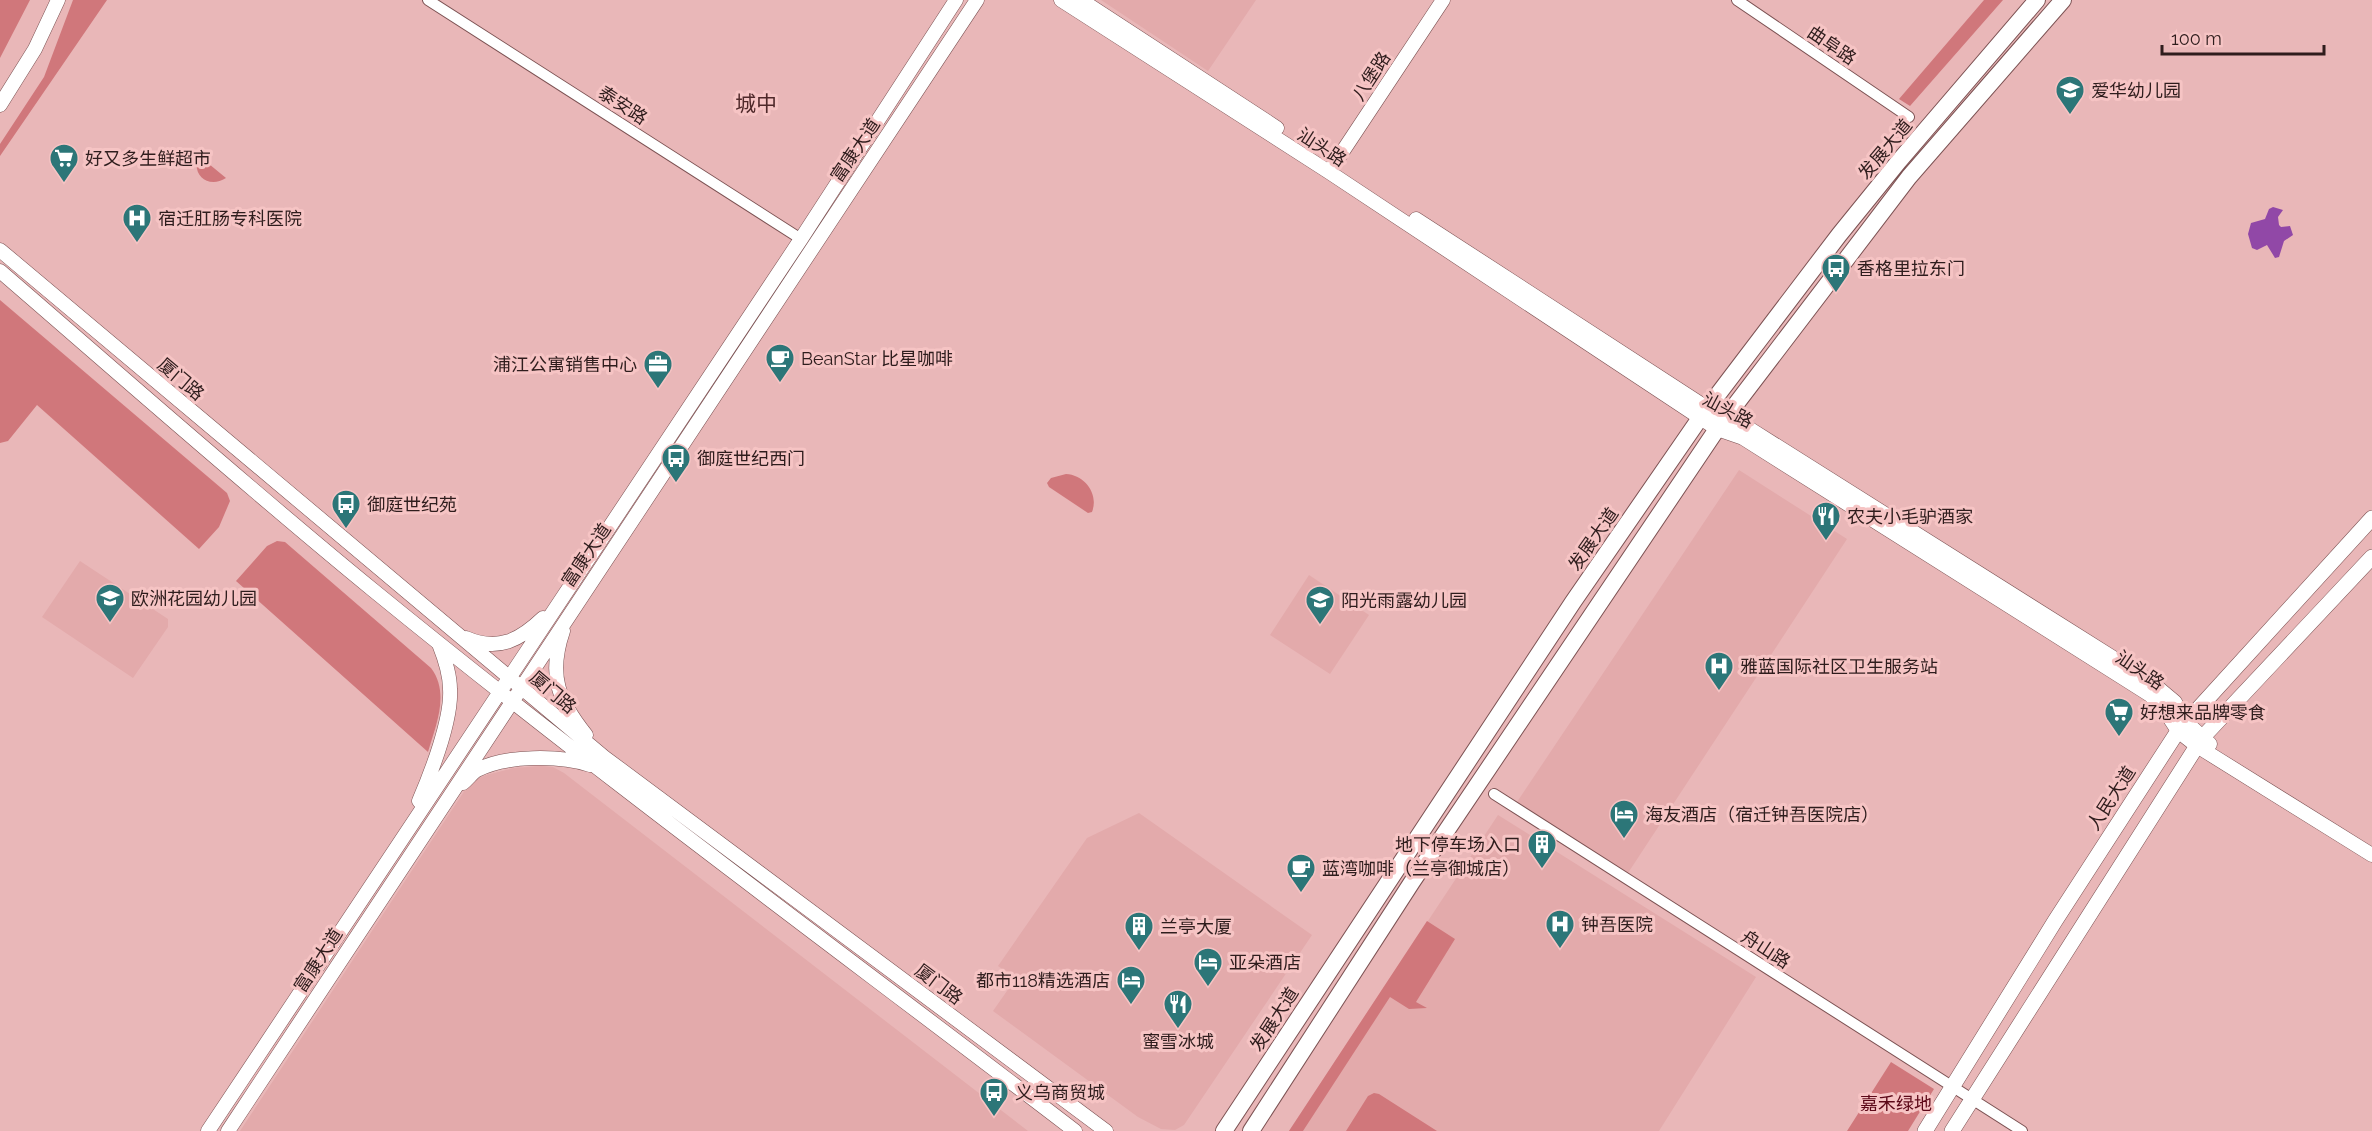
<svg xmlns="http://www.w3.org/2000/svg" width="2372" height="1131" font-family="Raleway,'Noto Sans SC',sans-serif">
  <rect width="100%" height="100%" fill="#e9b7b8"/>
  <!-- built -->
  <path fill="#e3aaab" d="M1101 0H1256L1208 71Z
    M1739 470 1847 539 1628 873 1517 802Z
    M80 561 168 619V627L133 678 42 617Z
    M1309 575 1369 615 1330 674 1270 635Z
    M541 766 553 767 564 773 1028 1131H240L465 790 477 779 486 775 514 768Z
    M1139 813 1312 935 1184 1125 1175 1130 1161 1129 1138 1117 993 1011 1016 978 998 966 1087 838Z
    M1498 815 1756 977 1659 1131H1289Z"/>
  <!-- green -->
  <path fill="#d0777b" d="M0 0H30L0 58Z
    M73 0H107L0 156V144L44 77Z
    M1984 0H2003L1910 106 1899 99Z
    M202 152 209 164 226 178C206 191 187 170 202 152Z
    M0 300 227 493 230 501 219 527 199 549 37 405 8 441 0 443Z
    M1066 474C1085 475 1099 494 1092 512L1088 513 1049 487 1047 483 1051 478Z
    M277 541 285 542 431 668C450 693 436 725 428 752L236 581 267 546Z
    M1427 921 1455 939 1416 1002 1427 1008 1409 1009 1390 997 1303 1131H1289Z
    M1891 1062 1934 1089 1908 1131H1847Z
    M1374 1093 1379 1094 1437 1131H1346L1368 1096Z"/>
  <!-- water -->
  <path fill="#9148a7" d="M2273 207 2283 210 2278 217 2279 225 2281 227 2290 226 2293 235 2284 241 2279 257 2275 258 2267 245 2257 250 2252 248 2248 234 2251 223 2265 219 2269 209Z"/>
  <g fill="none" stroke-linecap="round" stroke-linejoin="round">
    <!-- minor casing -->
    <g stroke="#7c5253" stroke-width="12">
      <path id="minor" d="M428 0 801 239
        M1737 0 1909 117
        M1494 794 2022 1131"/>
    </g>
    <!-- tertiary casing -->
    <g stroke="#7c5253" stroke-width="15">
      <path id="tertiary" d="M1061 0 1329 172 1717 429 1743 438 2150 695 2163 708 2178 731 2197 746 2372 855
        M1081 0 1277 128
        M0 105 35 49 58 0
        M1329 172 1443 0
        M1416 219 1724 419 1750 429 2150 681 2175 702 2186 722 2210 744
        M0 250 604 757 1106 1131
        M0 271C124 378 247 487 373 590 602 777 841 952 1075 1131
        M563 631C548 675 558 700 586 735
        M466 638C498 652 520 640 543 618
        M463 783C468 779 472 773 477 770 506 755 560 755 590 765
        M419 801C431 773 452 719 450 689 450 674 445 659 439 644
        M208 1131 801 239 956 0
        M228 1131 977 0"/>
    </g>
    <!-- secondary casing -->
    <g stroke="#7c5253" stroke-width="16">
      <path id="secondary" d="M1925 1131 2055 921 2178 731 2372 518
        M1952 1131 2202 738 2372 557"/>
    </g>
    <!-- primary casing -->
    <g stroke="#7c5253" stroke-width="18">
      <path id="primary" d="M1224 1131 1573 602 1700 418 1839 235 1899 161 2037 0
        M1251 1131 1412 882 1717 429 1909 177 2063 0"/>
    </g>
    <!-- minor -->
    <use href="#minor" stroke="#fff" stroke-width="10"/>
    <!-- tertiary -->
    <use href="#tertiary" stroke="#fff" stroke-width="14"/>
    <!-- secondary -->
    <use href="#secondary" stroke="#fff" stroke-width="15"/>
    <!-- primary -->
    <use href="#primary" stroke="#fff" stroke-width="16"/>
  </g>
  <!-- icons -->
  <defs>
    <g id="school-pin" transform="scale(1.5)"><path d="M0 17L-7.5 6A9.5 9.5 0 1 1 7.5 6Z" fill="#2c7678" stroke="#f6c4c4"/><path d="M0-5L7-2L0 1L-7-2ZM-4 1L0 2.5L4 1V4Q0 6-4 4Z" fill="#fff"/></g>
    <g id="supermarket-pin" transform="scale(1.5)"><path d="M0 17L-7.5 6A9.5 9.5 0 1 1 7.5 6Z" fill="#2c7678" stroke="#f6c4c4"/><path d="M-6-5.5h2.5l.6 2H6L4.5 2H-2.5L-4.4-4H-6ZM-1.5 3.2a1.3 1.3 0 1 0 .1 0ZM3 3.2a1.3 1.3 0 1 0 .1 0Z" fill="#fff"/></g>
    <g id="hospital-pin" transform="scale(1.5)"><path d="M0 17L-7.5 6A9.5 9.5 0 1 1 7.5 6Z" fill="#2c7678" stroke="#f6c4c4"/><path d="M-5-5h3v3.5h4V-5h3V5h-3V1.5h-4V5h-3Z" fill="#fff"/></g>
    <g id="bus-pin" transform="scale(1.5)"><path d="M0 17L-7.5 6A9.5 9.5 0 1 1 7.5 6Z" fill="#2c7678" stroke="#f6c4c4"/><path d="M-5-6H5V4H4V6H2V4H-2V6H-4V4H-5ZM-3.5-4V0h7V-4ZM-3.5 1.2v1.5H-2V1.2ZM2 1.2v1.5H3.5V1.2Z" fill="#fff"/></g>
    <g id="cafe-pin" transform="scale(1.5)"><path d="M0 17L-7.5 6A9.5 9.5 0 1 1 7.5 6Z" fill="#2c7678" stroke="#f6c4c4"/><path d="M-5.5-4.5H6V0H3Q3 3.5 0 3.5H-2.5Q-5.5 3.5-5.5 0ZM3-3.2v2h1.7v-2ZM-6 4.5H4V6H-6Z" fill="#fff"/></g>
    <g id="office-pin" transform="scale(1.5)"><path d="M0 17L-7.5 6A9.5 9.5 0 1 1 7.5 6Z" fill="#2c7678" stroke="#f6c4c4"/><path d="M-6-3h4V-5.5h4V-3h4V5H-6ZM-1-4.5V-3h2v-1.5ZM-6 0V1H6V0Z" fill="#fff"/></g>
    <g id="restaurant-pin" transform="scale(1.5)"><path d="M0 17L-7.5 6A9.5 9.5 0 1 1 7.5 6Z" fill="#2c7678" stroke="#f6c4c4"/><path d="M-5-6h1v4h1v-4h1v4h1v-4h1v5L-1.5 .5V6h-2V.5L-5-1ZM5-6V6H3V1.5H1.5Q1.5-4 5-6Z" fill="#fff"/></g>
    <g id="hotel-pin" transform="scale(1.5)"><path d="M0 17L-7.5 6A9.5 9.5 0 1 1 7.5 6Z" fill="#2c7678" stroke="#f6c4c4"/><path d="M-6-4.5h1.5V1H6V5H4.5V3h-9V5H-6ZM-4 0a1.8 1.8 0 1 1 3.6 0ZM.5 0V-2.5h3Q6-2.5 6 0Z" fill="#fff"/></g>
    <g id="building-pin" transform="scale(1.5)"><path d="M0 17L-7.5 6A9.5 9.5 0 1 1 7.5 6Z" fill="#2c7678" stroke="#f6c4c4"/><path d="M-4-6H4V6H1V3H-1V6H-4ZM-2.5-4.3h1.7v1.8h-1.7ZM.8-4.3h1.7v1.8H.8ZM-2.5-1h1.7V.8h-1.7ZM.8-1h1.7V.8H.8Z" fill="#fff"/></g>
  </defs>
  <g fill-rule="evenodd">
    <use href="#school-pin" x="2070" y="90"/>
    <use href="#supermarket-pin" x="64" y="158"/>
    <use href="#hospital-pin" x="137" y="218"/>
    <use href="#bus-pin" x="1836" y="268"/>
    <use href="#cafe-pin" x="780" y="358"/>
    <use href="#office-pin" x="658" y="364"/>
    <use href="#bus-pin" x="676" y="458"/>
    <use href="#bus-pin" x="346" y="504"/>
    <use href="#restaurant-pin" x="1826" y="516"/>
    <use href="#school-pin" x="110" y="598"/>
    <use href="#school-pin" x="1320" y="600"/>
    <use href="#hospital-pin" x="1719" y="666"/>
    <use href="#supermarket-pin" x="2119" y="712"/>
    <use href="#hotel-pin" x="1624" y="814"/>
    <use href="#building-pin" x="1542" y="844"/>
    <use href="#cafe-pin" x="1301" y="868"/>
    <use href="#hospital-pin" x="1560" y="924"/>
    <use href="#building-pin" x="1139" y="926"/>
    <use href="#hotel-pin" x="1208" y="962"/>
    <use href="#hotel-pin" x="1131" y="980"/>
    <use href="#restaurant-pin" x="1178" y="1004"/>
    <use href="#bus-pin" x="994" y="1092"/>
  </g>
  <g text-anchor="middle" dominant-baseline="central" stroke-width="6" stroke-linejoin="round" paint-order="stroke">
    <!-- street labels -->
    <g font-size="18" fill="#2f1d1d" stroke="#f6c4c4">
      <text transform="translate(1832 45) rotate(34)">曲阜路</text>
      <text transform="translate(1371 76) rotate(-57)">八堡路</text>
      <text transform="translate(623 105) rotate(33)">泰安路</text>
      <text transform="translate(1322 147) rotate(33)">汕头路</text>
      <text transform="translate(1885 149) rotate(-50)">发展大道</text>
      <text transform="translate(855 150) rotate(-56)">富康大道</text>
      <text transform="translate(181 379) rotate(40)">厦门路</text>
      <text transform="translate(1728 410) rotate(28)">汕头路</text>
      <text transform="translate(1593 539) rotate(-55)">发展大道</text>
      <text transform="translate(586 555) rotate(-56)">富康大道</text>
      <text transform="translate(2140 670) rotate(34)">汕头路</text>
      <text transform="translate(553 692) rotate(40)">厦门路</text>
      <text transform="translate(2111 798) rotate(-57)">人民大道</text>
      <text transform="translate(1766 949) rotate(33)">舟山路</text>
      <text transform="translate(318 960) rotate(-57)">富康大道</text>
      <text transform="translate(939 984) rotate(37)">厦门路</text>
      <text transform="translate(1274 1019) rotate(-57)">发展大道</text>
    </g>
    <!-- poi labels -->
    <g font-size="18" fill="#2f1d1d" stroke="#f6c4c4" text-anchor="start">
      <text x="2091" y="90">爱华幼儿园</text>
      <text x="85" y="158">好又多生鲜超市</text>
      <text x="158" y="218">宿迁肛肠专科医院</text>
      <text x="1857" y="268">香格里拉东门</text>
      <text x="801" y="358">BeanStar 比星咖啡</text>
      <text x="637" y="364" text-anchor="end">浦江公寓销售中心</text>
      <text x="697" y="458">御庭世纪西门</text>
      <text x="367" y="504">御庭世纪苑</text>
      <text x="1847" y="516">农夫小毛驴酒家</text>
      <text x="131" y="598">欧洲花园幼儿园</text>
      <text x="1341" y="600">阳光雨露幼儿园</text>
      <text x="1740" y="666">雅蓝国际社区卫生服务站</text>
      <text x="2140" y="712">好想来品牌零食</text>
      <text x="1645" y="814">海友酒店（宿迁钟吾医院店）</text>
      <text x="1521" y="844" text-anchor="end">地下停车场入口</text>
      <text x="1322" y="868">蓝湾咖啡（兰亭御城店）</text>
      <text x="1581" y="924">钟吾医院</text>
      <text x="1160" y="926">兰亭大厦</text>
      <text x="1229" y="962">亚朵酒店</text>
      <text x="1110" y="980" text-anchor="end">都市118精选酒店</text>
      <text x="1178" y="1041" text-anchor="middle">蜜雪冰城</text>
      <text x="1015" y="1092">义乌商贸城</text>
    </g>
    <!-- park labels -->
    <g font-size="18" fill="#5c0818" stroke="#f6c4c4">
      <text x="1896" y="1103">嘉禾绿地</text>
    </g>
    <!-- quarter labels -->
    <g font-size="21" fill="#4f292a" stroke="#f6c4c4">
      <text x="756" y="103">城中</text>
    </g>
  </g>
  <!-- scale -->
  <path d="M2162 45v9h162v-9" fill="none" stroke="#2f1d1d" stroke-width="3"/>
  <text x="2171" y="45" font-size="18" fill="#2f1d1d" stroke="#f6c4c4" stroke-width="4.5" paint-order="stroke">100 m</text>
</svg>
